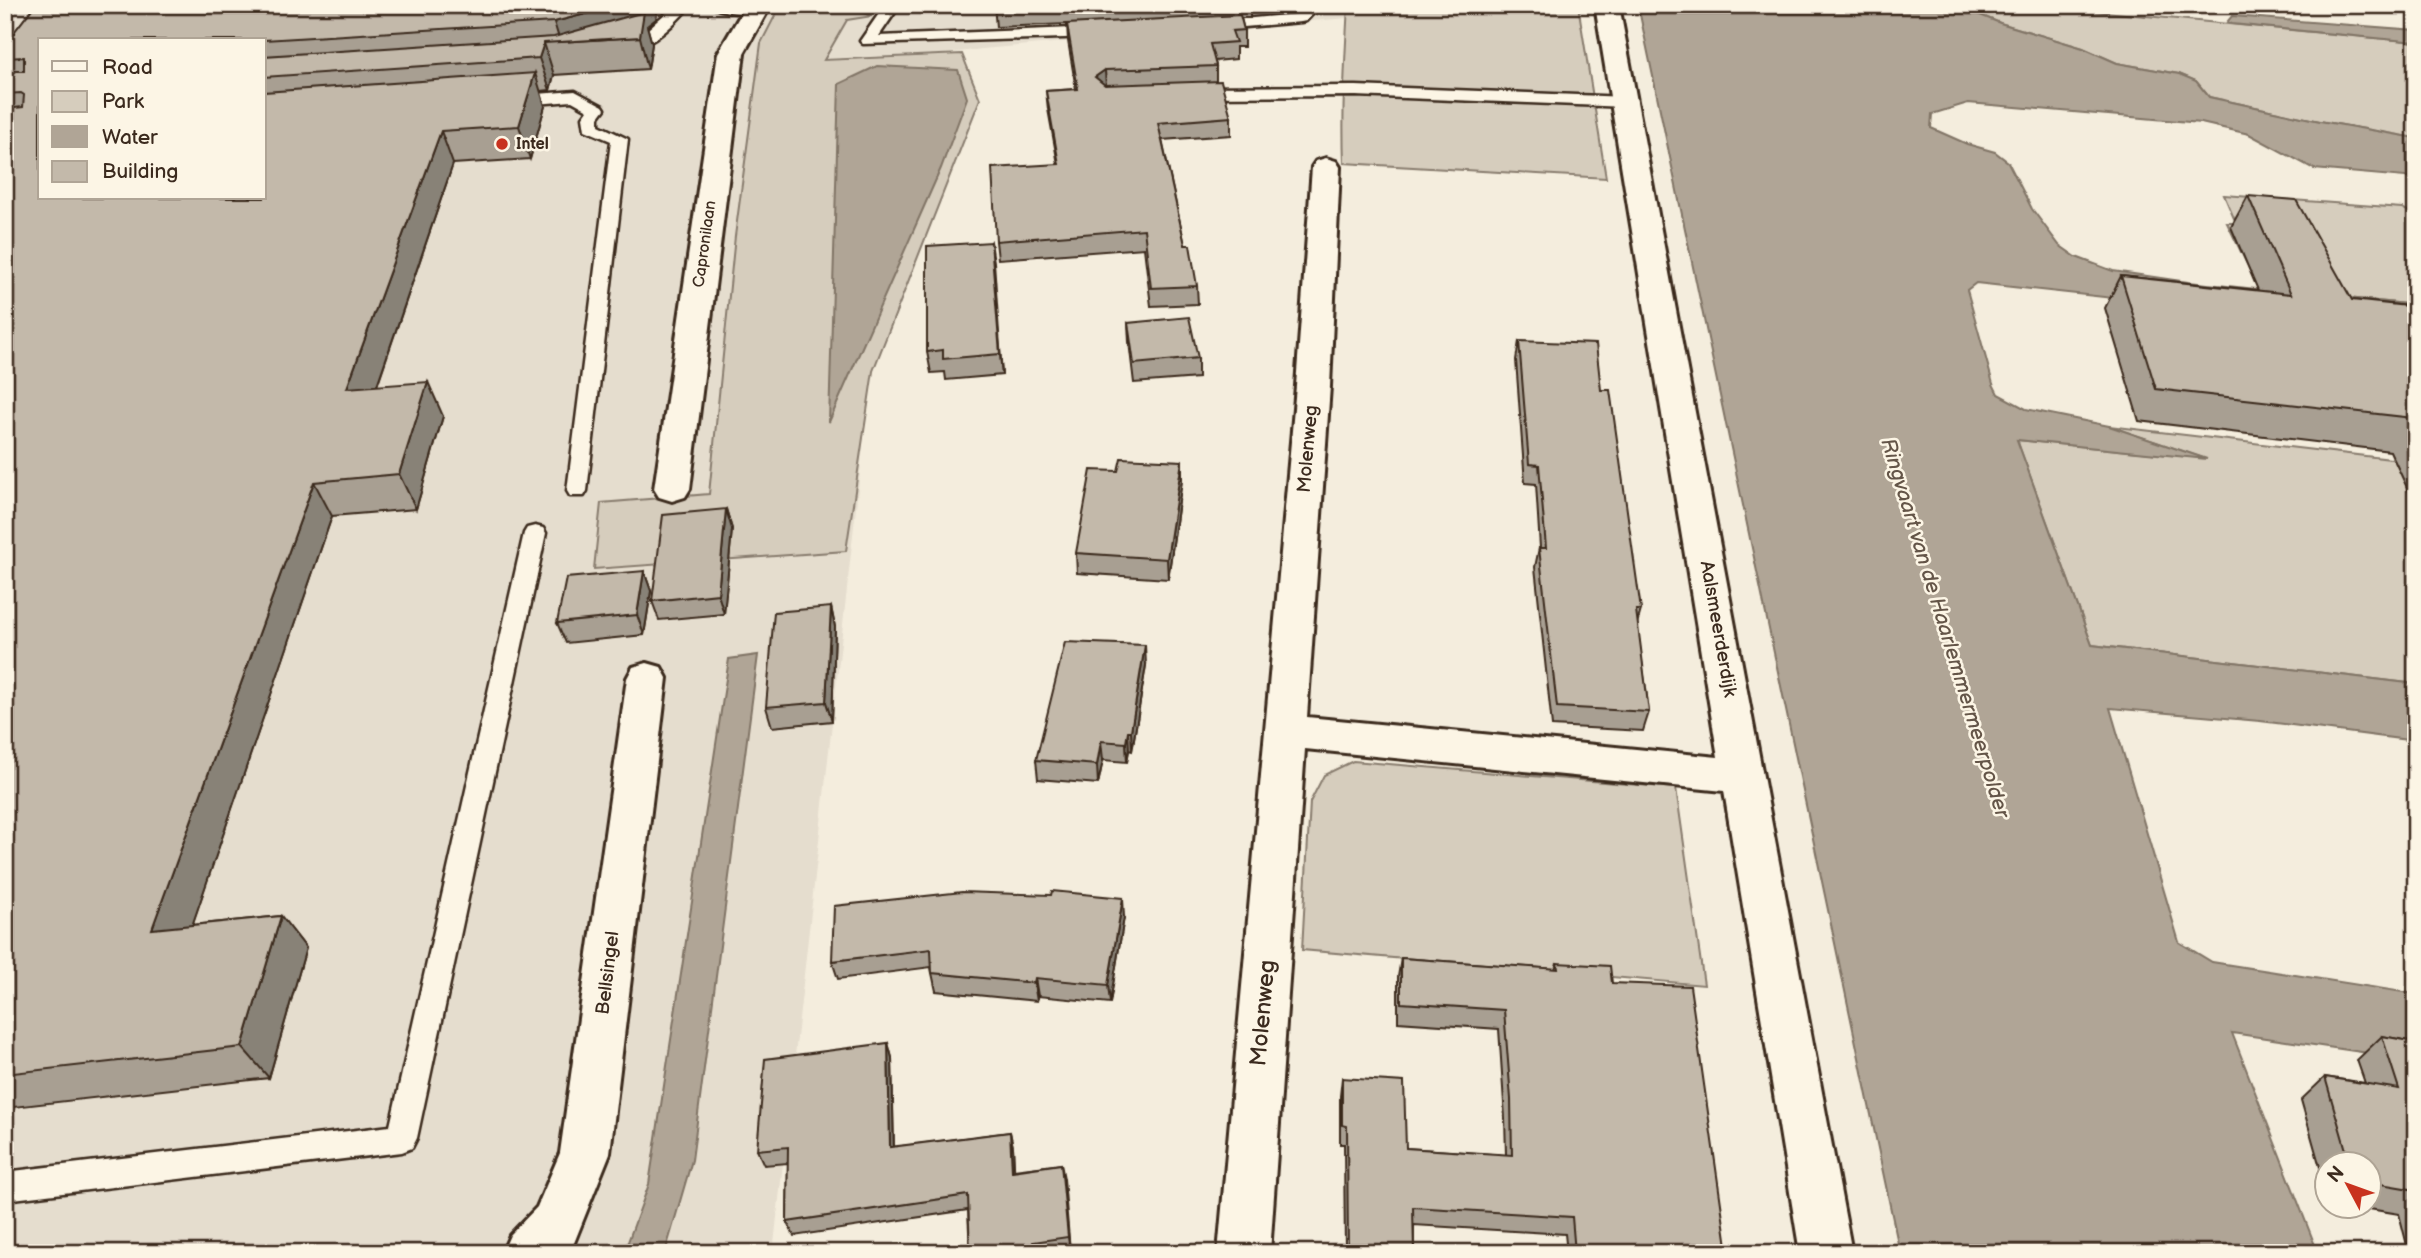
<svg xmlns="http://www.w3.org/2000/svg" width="2421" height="1258" font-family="'Balsamiq Sans',sans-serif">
  <rect width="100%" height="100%" fill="#f4eddd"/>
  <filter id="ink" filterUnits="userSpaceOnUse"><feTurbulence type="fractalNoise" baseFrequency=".0143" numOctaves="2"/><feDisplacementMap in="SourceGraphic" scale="14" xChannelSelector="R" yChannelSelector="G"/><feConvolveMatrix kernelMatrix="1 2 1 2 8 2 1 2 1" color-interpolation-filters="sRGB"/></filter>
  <g filter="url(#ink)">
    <!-- built -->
    <path fill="#e5ddce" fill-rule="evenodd" d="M5 5H1383V18H1348L982 49 906 59 773 1253H5ZM40 40H264V198H40Z"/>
    <!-- green -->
    <path fill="#d6cdbd" stroke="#887c6e" stroke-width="2" d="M789 5H839L872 16 847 20 824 60 962 54 980 99 873 371 846 551 594 569 601 503 709 494 735 236 761 43 779 8Z
      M1348 5H1578L1606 178 1344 163C1342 110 1345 58 1348 5Z
      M1955 5H2032L2416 42V138L2320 121 2209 97 2196 81 2179 74 2117 63 2083 48 2000 23Z
      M2224 195 2402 208 2416 215V305L2259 289 2227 223H2236Z
      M2109 426 2416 462V684L2092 645 2017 440 2203 458Z
      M1353 761 1676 788 1704 985 1302 950 1310 802 1324 775Z"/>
    <!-- water -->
    <path fill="#b0a596" stroke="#817466" stroke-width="2" d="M1638 5H1955L2000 23 2083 48 2117 63 2179 74 2196 81 2209 97 2320 121 2416 138V178L2314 169 2249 134 2201 123 1968 103 1932 114 1931 128 1967 144 1995 152 2008 162 2032 209 2059 245 2076 257 2113 271 2188 282 2416 305V331L1976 283 1967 290 1993 384 1998 394 2026 409 2109 426 2207 459 2017 440 2092 645 2416 684V741L2260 721 2110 708 2179 942 2212 962 2416 994V1060L2232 1033 2318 1253H1900Z
      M2232 16 2416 30V42L2232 24 2227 22Z
      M877 66 958 70 967 98 941 168 829 422 839 84Z
      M758 655 692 1160 665 1253H624L649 1184 729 659Z"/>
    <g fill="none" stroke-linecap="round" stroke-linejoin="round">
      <!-- service casing -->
      <g stroke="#3b2a1e" stroke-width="5">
        <path id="service" d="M675 5H691C675 24 644 56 617 49L614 46 617 43 639 37Z
          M710 5H760L764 9C755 17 719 13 710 5Z
          M885 5H900L879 36 1096 27 1104 32 1096 37 863 44 860 41Z
          M1305 5H1321L1306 21 1301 22 1211 30 1204 26 1211 22 1297 14Z
          M1356 86 1626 97 1634 102 1626 107 1356 96 1193 97 1185 92 1193 87Z
          M575 91 603 106 605 109 599 117V125L628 139 587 491 584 496H570L567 491 611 141 585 130 583 117 588 110 572 101 512 106 504 101 512 96Z
          M535 526 543 528 546 533 417 1138 412 1148 402 1152 5 1200V1172L390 1126 524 533 527 528Z"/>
      </g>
      <!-- minor casing -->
      <g stroke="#3b2a1e" stroke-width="6">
        <path id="minor" d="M746 5H771L744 53 690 489 685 497 672 501 659 497 654 489 718 53Z
          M1595 5H1619L1852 1253H1800L1724 791 1305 749 1270 1253H1218L1296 386 1312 167 1316 161 1326 158 1336 161 1340 167 1330 386 1307 717 1718 757Z
          M647 663 661 667 667 678 610 1153 574 1243 565 1253H502L510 1235 537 1207 560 1153 627 678 633 667Z"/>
      </g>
      <!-- service -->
      <use href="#service" fill="#fcf5e5" fill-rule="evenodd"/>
      <!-- minor -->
      <use href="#minor" fill="#fcf5e5" fill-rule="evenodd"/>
    </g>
    <!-- wall -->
    <path fill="#a89f92" stroke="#3b2a1e" stroke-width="2" fill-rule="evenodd" d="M35 5H658L656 19 647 26 652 44 648 69 554 75 550 90 540 91 545 106 530 159 453 164 377 386 443 416 416 509 332 516 192 925 281 916 306 948 269 1078 5 1108V44ZM40 40H264V198Z
      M994 5H1250V18H1241L1244 30V47H1236V59L1215 61 1216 66V81L1231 117V135L1162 140 1185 245 1197 286 1198 304 1151 306 1144 248 998 259 996 241 1058 164 1048 109 1046 91 1076 89 1068 41 1067 24 996 27Z
      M2248 196 2352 300 2416 307V507L2390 451 2139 421 2105 308 2121 276 2258 290 2231 227Z
      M991 242 1002 375 946 380 945 372 931 373 927 352Z
      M1128 323 1198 358V378L1134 383 1129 342Z
      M1519 341 1601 390 1641 610 1637 624 1649 712 1643 731 1552 726 1535 567 1539 548H1540L1536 484 1525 483 1516 360Z
      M1182 461V480L1168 579 1077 573 1076 553Z
      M726 509 732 529 724 614 659 620 652 601Z
      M644 571 651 591 644 635 566 643 557 623Z
      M831 607 835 627 832 721 772 727 766 707Z
      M1146 665 1132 751 1129 750 1127 762 1103 760 1098 784 1038 779 1036 760Z
      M1124 917 1110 1003 1038 996 1037 1001 936 991 932 973 931 967 838 979 832 961Z
      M1401 958 1555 969 1557 963 1612 983 1728 1253H1567L1565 1234 1414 1225V1253H1345L1344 1144H1340V1096L1342 1078 1406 1148 1506 1155 1505 1118 1499 1029 1398 1022V977Z
      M2382 1036 2416 1042V1253H2409L2399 1214 2351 1206H2369V1164H2327V1192L2301 1100 2325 1077 2365 1083 2357 1060Z
      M888 1043 892 1058 894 1147 1010 1132 1013 1147 1014 1170 1061 1164 1070 1251 1059 1253H970L968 1210 794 1236 787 1222 788 1163 764 1165 757 1150Z"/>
    <!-- shaded-wall -->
    <path fill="#888277" stroke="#3b2a1e" stroke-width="2" d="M621 5H658L656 19 647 26 652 44 648 69 640 37 560 42 554 22Z
      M544 43 554 75 550 90 539 58Z
      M1105 70 1106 87 1095 77Z
      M535 73 545 106 530 159 519 126Z
      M441 131 453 164 364 423 347 388Z
      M991 242 994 262 1002 375 1000 354Z
      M428 382 443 416 416 509 399 474Z
      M1182 461V480L1168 579 1167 559Z
      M314 482 332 516 180 961 152 929Z
      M726 509 732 529 724 614 718 594Z
      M644 571 651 591 644 635 637 615Z
      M831 607 835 627 832 721 826 702Z
      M1145 645 1146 665 1132 751 1131 731Z
      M1128 731 1129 750 1127 762 1126 743Z
      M1101 741 1103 760 1098 784 1097 765Z
      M1123 898 1124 917 1110 1003 1108 985Z
      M281 916 306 948 269 1078 242 1047Z
      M1035 978 1038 996 1037 1001 1034 983Z
      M888 1043 892 1058 894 1162 890 1147Z
      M1010 1132 1013 1147 1015 1185 1012 1171Z
      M1061 1164 1064 1179 1070 1251 1068 1237Z"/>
    <!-- building -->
    <path fill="#c3b9aa" stroke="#3b2a1e" stroke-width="2" d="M35 5H621L554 22 264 40H40V198H264V92L535 73 519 126 441 131 347 388 428 382 399 474 314 482 152 929 281 916 242 1047 5 1074V109L23 107 24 95 21 93 5 94V71H24V57L5 58V44Z
      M644 12 640 37 544 43 539 58 264 77V56L554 37Z
      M1240 15 1244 30 1232 31 1236 42 1210 44 1216 66 1105 70 1095 77 1105 85 1221 81 1231 117 1158 123 1185 245H1190L1197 286 1151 288 1144 229 996 241 992 168 1059 164 1046 91 1078 89 1067 24Z
      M2248 196 2296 200 2352 300 2416 307V425L2413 418 2156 389 2121 276 2291 294Z
      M991 242 1000 354 943 359V350L927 352V246Z
      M1189 317 1198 358 1134 364 1128 323Z
      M1519 341 1596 344 1601 390H1610L1641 610H1636L1649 712 1557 707 1539 548H1546L1539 465 1529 464Z
      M1121 458 1182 461 1167 559 1076 553 1091 470 1118 471Z
      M726 509 718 594 652 601 663 515Z
      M644 571 637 615 557 623 566 578Z
      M831 607 826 702 766 707 774 612Z
      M1065 642 1145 645 1131 731H1128L1126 743 1101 741 1097 765 1036 760Z
      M1052 891 1123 898 1108 985 1035 978 1034 983 932 973 931 949 832 961 834 906 962 892 1051 895Z
      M1401 958 1558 969 1557 963 1610 966 1612 983 1690 986 1728 1253H1575L1572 1217 1413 1207 1414 1253H1348L1347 1126 1342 1125V1078L1404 1082 1406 1148 1512 1155 1511 1099 1504 1010 1401 1003Z
      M2382 1036 2416 1042V1190L2369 1182V1164H2350L2325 1077 2399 1089Z
      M888 1043 890 1147 1010 1132 1012 1171 1061 1164 1068 1237 1033 1242 1034 1253H970L968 1195 787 1222 788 1147 757 1150 765 1059Z"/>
  </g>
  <!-- markers -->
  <circle fill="#c8321e" stroke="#fcf5e5" stroke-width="2.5" cx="502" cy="144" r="7"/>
  <g text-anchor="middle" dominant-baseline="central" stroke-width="5" stroke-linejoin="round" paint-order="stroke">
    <!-- far-poi labels -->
    <g font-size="16" font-weight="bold" fill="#3b2a1e" stroke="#fcf5e5" text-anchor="start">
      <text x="516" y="144">Intel</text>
    </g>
    <!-- far-street labels -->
    <g font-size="16" fill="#3b2a1e" stroke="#fcf5e5">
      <text transform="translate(705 244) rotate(-82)">Capronilaan</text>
    </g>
    <!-- street labels -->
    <g font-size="19" fill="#3b2a1e" stroke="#fcf5e5">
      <text transform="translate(1308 449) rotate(-85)">Molenweg</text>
      <text transform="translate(1718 629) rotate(80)">Aalsmeerderdijk</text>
      <text transform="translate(608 973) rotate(-83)">Bellsingel</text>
    </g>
    <!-- water labels -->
    <g font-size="21" font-style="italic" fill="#645548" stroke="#fcf5e5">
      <text transform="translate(1945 628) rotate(73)">Ringvaart van de Haarlemmermeerpolder</text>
    </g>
    <!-- near-street labels -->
    <g font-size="23" fill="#3b2a1e" stroke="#fcf5e5">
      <text transform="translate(1263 1013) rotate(-85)">Molenweg</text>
    </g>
  </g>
  <!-- margin -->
  <rect width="2421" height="1258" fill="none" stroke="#fcf5e5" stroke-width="28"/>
  <rect x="14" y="14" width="2393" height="1230" fill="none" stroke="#3b2a1e" stroke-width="2.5" filter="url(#ink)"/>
  <!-- legend -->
  <rect x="38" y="38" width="228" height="161" fill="#fcf5e5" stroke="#afa495" stroke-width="2"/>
  <rect x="52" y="61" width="35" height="10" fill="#fcf5e5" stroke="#afa495" stroke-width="2"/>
  <text x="102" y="74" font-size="21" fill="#3b2a1e">Road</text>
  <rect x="52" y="91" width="35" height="21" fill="#d6cdbd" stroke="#afa495" stroke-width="2"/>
  <text x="102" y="108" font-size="21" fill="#3b2a1e">Park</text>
  <rect x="52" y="126" width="35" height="21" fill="#b0a596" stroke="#afa495" stroke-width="2"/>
  <text x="102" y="144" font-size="21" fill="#3b2a1e">Water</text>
  <rect x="52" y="161" width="35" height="21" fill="#c3b9aa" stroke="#afa495" stroke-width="2"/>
  <text x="102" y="178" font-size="21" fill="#3b2a1e">Building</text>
  <!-- north arrow -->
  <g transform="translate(2348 1185) rotate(311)"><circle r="33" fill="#fcf5e5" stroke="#afa495" stroke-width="2"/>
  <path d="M0-5L12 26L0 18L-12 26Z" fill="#c8321e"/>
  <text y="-10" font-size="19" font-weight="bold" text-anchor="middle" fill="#3b2a1e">N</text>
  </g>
</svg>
